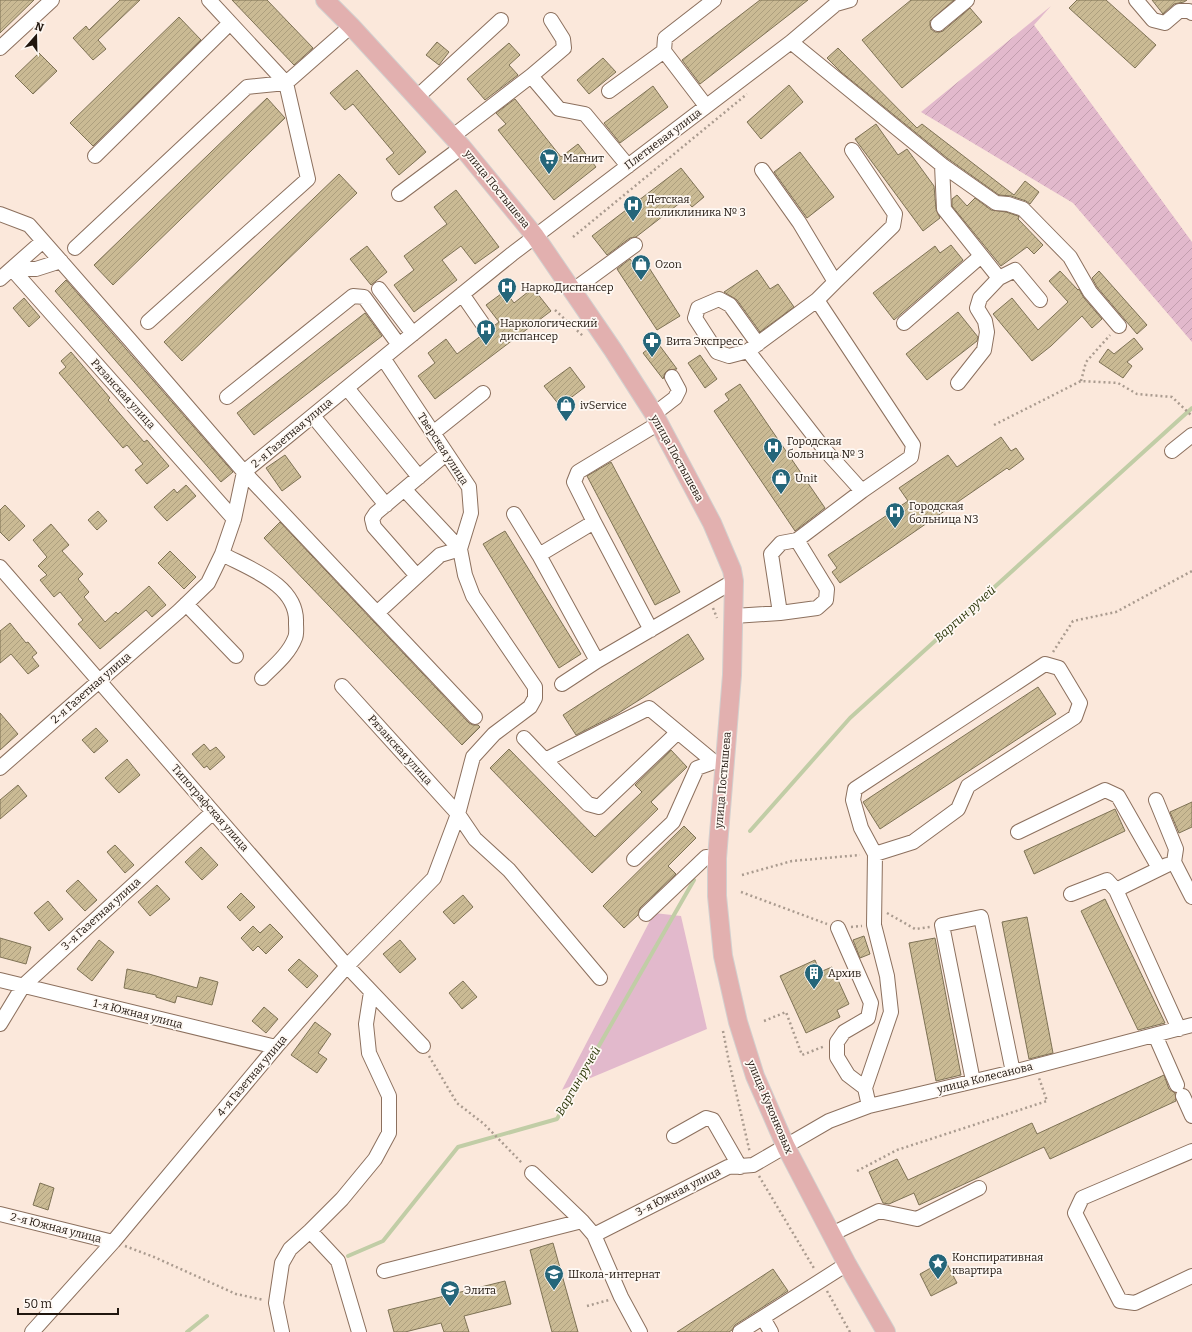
<svg xmlns="http://www.w3.org/2000/svg" width="1192" height="1332" font-family="Bitter,serif">
  <defs>
    <pattern id="garden-furrows" width="10" height="10" patternUnits="userSpaceOnUse"><rect width="10" height="10" fill="#e2b9cc"/><path d="M-1 1l2-2M0 10L10 0M9 11l2-2" fill="none" stroke="#c29eae"/></pattern>
    <pattern id="building-hatch" width="6" height="6" patternUnits="userSpaceOnUse"><rect width="6" height="6" fill="#caba94"/><path d="M-1 1l2-2M0 6l6-6M5 7l2-2" fill="none" stroke="#ad9f7e"/></pattern>
  </defs>
  <rect width="100%" height="100%" fill="#fbe8db"/>
  <!-- green -->
  <path fill="#e2b9cc" d="M654 913 681 916 707 1029 562 1090Z"/>
  <!-- garden -->
  <path fill="url(#garden-furrows)" d="M1051 6 1034 25 1192 242V342L1073 203 921 112Z"/>
  <g fill="none" stroke-linecap="round" stroke-linejoin="round">
    <!-- stream -->
    <path stroke="#c1cda6" stroke-width="4" d="M750 831 850 718 1192 408
      M348 1256 383 1241 458 1147 557 1119 694 880
      M187 1332 207 1316"/>
  </g>
  <!-- building -->
  <path fill="url(#building-hatch)" stroke="#7e7255" d="M0 0H34L0 33Z
    M120 0H140L98 40 106 49 93 60 73 38 86 26 89 30Z
    M232 0H267L313 48 294 65Z
    M760 0H808L700 84 682 60Z
    M911 0H954L930 21V25L931 29 935 32H940L943 31 970 8 982 22 902 88 862 40Z
    M1077 0H1106L1156 45 1135 68 1069 8Z
    M1152 0H1187L1184 2 1174 4 1163 14Z
    M179 17 201 40 93 146 70 123Z
    M437 42 449 52 439 65 426 55Z
    M509 43 520 55 509 65 518 75 485 100 467 79Z
    M838 48 917 128 922 124 1014 195 1025 181 1039 192 1030 204 1026 201 1011 196 999 195 947 158 841 72 827 58Z
    M39 53 57 71 33 94 15 76Z
    M603 58 616 72 589 94 577 80Z
    M357 70 426 152 399 175 386 159 394 153 353 104 345 110 330 93Z
    M789 85 803 102 761 139 747 122Z
    M653 86 668 107 620 143 604 123Z
    M267 98 285 118 113 285 94 265Z
    M515 99 561 157 578 144 596 167 554 200 498 130 506 124 496 113Z
    M876 124 898 155 907 149 934 186 936 209 940 218 923 231 855 139Z
    M800 152 834 197 807 218 774 172Z
    M681 168 704 197 692 207 685 199 636 237 630 238 607 255 592 236Z
    M339 174 357 193 182 361 164 342Z
    M456 190 499 247 475 264 461 246 442 260 457 280 414 312 394 285 414 270 404 256 447 224 434 207Z
    M957 195 967 206 975 198 991 210 1006 212 1018 216 1019 217 1018 219 1043 245 1034 254 1027 247 1001 266 952 206V199Z
    M951 245 963 260 894 320 873 293 935 246 940 253Z
    M367 246 387 272 371 285 350 259Z
    M630 259 638 269 646 263 680 316 657 330 617 269Z
    M757 270 770 289 778 284 794 307 760 332 737 300 724 292Z
    M1060 271 1078 290 1079 289 1084 298 1102 319 1092 328 1082 316 1051 346 1032 361 993 314 1012 298 1038 330 1068 302 1049 281Z
    M1099 271 1147 325 1137 334 1097 287 1092 278Z
    M66 280 233 472 221 482 55 291Z
    M533 288 551 311 435 399 418 376 435 363 428 353 446 339 457 354 499 322 486 305 505 291 514 303Z
    M24 298 40 317 29 327 13 308Z
    M958 312 978 337 977 341 927 380 906 354Z
    M365 313 382 336 254 435 237 413Z
    M1134 338 1143 349 1127 362 1132 366 1123 378 1099 362 1108 349 1114 354Z
    M657 342 677 369 668 370 665 373 663 379 643 353Z
    M71 352 110 398 108 400 144 442 147 440 169 466 147 484 135 470 143 464 127 445 123 448 59 373 66 367 61 361Z
    M700 355 717 379 705 388 688 363Z
    M570 367 585 387 560 406 544 386Z
    M740 384 825 508 795 531 714 411 729 400 725 394Z
    M1001 437 1011 451 1016 448 1024 459 1009 470 1007 468 840 583 832 572 837 568 828 555 908 501 899 488 948 455 957 467Z
    M285 455 301 477 282 491 266 468Z
    M611 462 680 592 655 605 587 476Z
    M186 485 196 496 167 521 154 507 174 489 177 493Z
    M5 505 25 526 9 541 0 532V510Z
    M98 511 107 521 97 530 88 520Z
    M280 522 469 723 473 725H478L480 727 462 745 264 538Z
    M51 524 69 545 62 551 83 574 78 579 89 592 84 597 105 622 116 612 118 614 149 586 166 605 152 617 146 610 100 649 78 624 83 620 60 592 54 597 40 580 47 575 38 566 47 557 33 540Z
    M505 531 581 654 559 668 483 544Z
    M170 551 196 577 184 589 158 563Z
    M10 623 26 643 28 642 37 653 32 657 39 666 28 674 11 654 0 663V631Z
    M688 634 704 659 617 714 576 735 563 715Z
    M1038 687 1056 714 880 829 863 802Z
    M0 713 18 734 0 750Z
    M96 728 108 741 94 753 82 740Z
    M204 744 210 751 216 747 225 757 210 770 207 766 204 768 192 754Z
    M509 749 595 837 642 792 635 785 671 750 687 767 651 802 658 809 592 873 490 768Z
    M127 759 140 775 119 793 105 778Z
    M18 785 27 796 0 819V800Z
    M1192 802V827L1179 833 1170 812Z
    M1115 809 1125 831 1034 874 1024 851Z
    M684 826 696 838 668 866 676 874 640 908 638 915 624 928 603 906Z
    M115 845 134 865 125 873 107 852Z
    M201 847 218 865 202 880 185 862Z
    M78 880 97 900 85 911 66 891Z
    M157 885 170 899 150 916 138 902Z
    M241 893 255 907 240 921 227 907Z
    M463 895 473 907 454 924 443 912Z
    M1105 899 1165 1023 1138 1030 1081 911Z
    M48 901 63 919 49 931 34 913Z
    M1027 917 1053 1053 1029 1059 1002 922Z
    M270 924 283 937 266 954 258 946 253 951 241 938 253 926 260 933Z
    M864 936 870 954 860 958 853 940Z
    M0 938 31 947 26 964 0 957Z
    M935 938 961 1075 936 1081 909 943Z
    M99 940 114 952 92 981 77 969Z
    M400 940 416 959 400 973 383 954Z
    M299 959 318 976 307 988 288 970Z
    M815 960 820 972 832 967 849 1004 837 1010 840 1017 806 1033 780 976Z
    M127 969 149 974 197 988 200 977 218 982 212 1005 177 996 175 1003 156 997V995L124 988Z
    M463 981 477 997 462 1009 449 993Z
    M264 1007 278 1019 266 1033 252 1021Z
    M315 1022 331 1034 318 1053 327 1059 317 1073 291 1055Z
    M1164 1075 1169 1089 1175 1093 1176 1101 1050 1159 1044 1147 919 1205 914 1193 889 1204 883 1203 869 1172 897 1159 908 1180 1032 1123 1037 1134Z
    M40 1183 54 1188 48 1210 33 1205Z
    M553 1243 578 1332H552L530 1250Z
    M945 1260 957 1283 931 1296 920 1274Z
    M773 1269 788 1291 735 1325 732 1330 729 1332H677Z
    M505 1281 511 1304 464 1316 469 1332H444L441 1323 405 1332H394L388 1310Z"/>
  <g fill="none" stroke-linecap="round" stroke-linejoin="round">
    <!-- minor casing -->
    <g stroke="#8c705e" stroke-width="16">
      <path id="minor" d="M1136 0 1153 20 1165 23 1179 11H1189L1192 13
        M938 24 967 0
        M791 42 942 165 996 203 1008 204 1023 209 1070 257 1090 292 1119 326
        M0 48 52 0
        M664 51 706 106
        M531 76 559 109 585 114 628 166
        M609 91 664 51 665 38 714 0
        M417 97 501 20
        M453 136 531 76 564 48 563 39 551 20
        M95 156 230 23
        M942 165 944 209 999 278 1015 270 1040 300
        M762 170 799 222 835 282 817 300 913 445 911 457 862 491 797 540 781 543 771 554 780 613
        M399 194 462 147
        M0 214 29 225 130 340 244 472 475 717
        M75 248 247 87 286 83 351 26
        M12 269 234 519
        M12 269H36L61 261
        M0 279 43 241
        M835 282 893 226 895 214 852 150
        M379 289 413 334
        M572 291 635 245
        M462 294 482 323
        M817 300 748 351 825 450 862 491
        M148 322 308 179 286 83 209 0
        M904 323 981 256
        M748 351 729 356 717 352 695 318 698 308 719 299 730 305 758 344
        M383 358 469 487 471 513 460 549
        M958 383 984 350 987 332 985 321 977 308 980 298 999 278
        M347 388 419 477
        M227 397 353 296 364 297 399 345
        M654 414 675 398 679 390 672 377
        M313 416 386 505
        M433 433 483 393
        M1172 451 1192 435
        M514 514 539 555 597 661
        M222 554C250 569 298 585 296 623 296 628 297 634 295 638 289 654 274 666 262 678
        M539 555 594 522
        M0 567 347 966 423 1046
        M417 576 374 527 372 519 376 513 446 454
        M186 604 236 656
        M377 613 440 555 460 549
        M734 616 780 613 817 608 826 600 827 589 797 540
        M651 630 594 522 574 482 578 472 659 423
        M562 684 597 661 734 581
        M342 686 458 814 475 839 509 870 600 978
        M524 738 545 760 649 708 714 762 725 763
        M545 760 588 804 599 807 678 732
        M0 768 179 611 208 583 222 554 234 519 244 472 399 345 512 254 791 42 836 4 850 0
        M1156 800 1176 849 1174 862 1192 897
        M1018 832 1105 790 1118 796 1159 868
        M634 859 673 822 697 768 714 762
        M1116 890 1167 865
        M1071 894 1107 880 1116 890 1179 1029
        M646 914 706 857 717 858
        M838 928 871 1003 868 1018 844 1032 837 1042V1057L848 1075 865 1088
        M0 980 276 1047
        M0 1024 23 986 213 812
        M1155 1035 1177 1085
        M973 1081 942 925 981 917 1013 1072
        M1183 1096 1192 1116
        M869 1106 865 1088 891 1012 887 976 874 925 875 854 861 828 853 800 855 789 1045 664 1059 668 1080 703 1075 717 968 786 958 809 913 842 875 854
        M674 1136 706 1118 713 1120 740 1167
        M1192 1151 1082 1198 1075 1213 1120 1301 1135 1303 1192 1276
        M532 1173 582 1221 594 1235 621 1297 640 1332
        M0 1214 113 1242
        M310 1231 338 1261 359 1332
        M836 1232 879 1211 917 1219 979 1188
        M594 1235 728 1167 753 1165 829 1121 869 1106 1013 1072 1192 1025
        M384 1271 582 1221
        M763 1318 771 1332
        M32 1332 113 1242 276 1047 347 966 434 878 458 814 473 757 494 734 530 707 535 698V687L473 596 465 575 460 549 405 490
        M282 1332 276 1303 282 1263 290 1249 310 1231 342 1199 375 1159 389 1133V1096L369 1053 366 1024 371 992
        M740 1332 847 1264"/>
    </g>
    <!-- major casing -->
    <g stroke="#d2d0cf" stroke-width="20">
      <path id="major" d="M325 0 351 26 462 147 535 236 613 350 654 414 712 523 732 570 734 581 732 675 717 858V896L723 956 738 1022 755 1076 786 1147 847 1264 886 1332"/>
    </g>
    <!-- path -->
    <path stroke="#aa9b8f" stroke-width="2.5" stroke-dasharray="2 3" stroke-linecap="butt" d="M573 237 747 94
      M555 310 583 336
      M1081 381 1086 362 1110 335
      M994 425 1081 381 1118 383 1137 394 1172 397 1192 416
      M713 608 717 618
      M1053 652 1073 621 1116 612 1192 571
      M742 875 792 861 860 855
      M741 892 827 924
      M887 913 915 929 930 927
      M851 927 862 926
      M764 1021 786 1012 802 1055 825 1046
      M723 1031 728 1057 750 1153
      M429 1056 457 1103 484 1124 523 1164
      M857 1171 897 1150 1047 1101 1039 1078
      M759 1176 815 1270
      M125 1246 154 1257 236 1294 264 1300
      M827 1291 850 1332
      M587 1306 609 1300"/>
    <!-- minor -->
    <use href="#minor" stroke="#fff" stroke-width="14"/>
    <!-- major -->
    <use href="#major" stroke="#e2b0af" stroke-width="18"/>
  </g>
  <!-- icons -->
  <defs>
    <g id="supermarket-pin" transform="scale(1)"><path d="M0 17L-7.5 6A9.5 9.5 0 1 1 7.5 6Z" fill="#25667a" stroke="#fef8f3"/><path d="M-6-5.5h2.5l.6 2H6L4.5 2H-2.5L-4.4-4H-6ZM-1.5 3.2a1.3 1.3 0 1 0 .1 0ZM3 3.2a1.3 1.3 0 1 0 .1 0Z" fill="#fff"/></g>
    <g id="hospital-pin" transform="scale(1)"><path d="M0 17L-7.5 6A9.5 9.5 0 1 1 7.5 6Z" fill="#25667a" stroke="#fef8f3"/><path d="M-5-5h3v3.5h4V-5h3V5h-3V1.5h-4V5h-3Z" fill="#fff"/></g>
    <g id="shop-pin" transform="scale(1)"><path d="M0 17L-7.5 6A9.5 9.5 0 1 1 7.5 6Z" fill="#25667a" stroke="#fef8f3"/><path d="M-5-2.5h2.3a2.7 3.5 0 0 1 5.4 0H5L5.5 6h-11ZM-1.5-2.5h3a1.5 2.3 0 0 0-3 0Z" fill="#fff"/></g>
    <g id="pharmacy-pin" transform="scale(1)"><path d="M0 17L-7.5 6A9.5 9.5 0 1 1 7.5 6Z" fill="#25667a" stroke="#fef8f3"/><path d="M-2-6h4v4h4v4h-4v4h-4v-4h-4v-4h4Z" fill="#fff"/></g>
    <g id="building-pin" transform="scale(1)"><path d="M0 17L-7.5 6A9.5 9.5 0 1 1 7.5 6Z" fill="#25667a" stroke="#fef8f3"/><path d="M-4-6H4V6H1V3H-1V6H-4ZM-2.5-4.3h1.7v1.8h-1.7ZM.8-4.3h1.7v1.8H.8ZM-2.5-1h1.7V.8h-1.7ZM.8-1h1.7V.8H.8Z" fill="#fff"/></g>
    <g id="sight-pin" transform="scale(1)"><path d="M0 17L-7.5 6A9.5 9.5 0 1 1 7.5 6Z" fill="#25667a" stroke="#fef8f3"/><path d="M0-6L1.8-2.2L6-1.7L2.9 1.2L3.7 5.4L0 3.3L-3.7 5.4L-2.9 1.2L-6-1.7L-1.8-2.2Z" fill="#fff"/></g>
    <g id="school-pin" transform="scale(1)"><path d="M0 17L-7.5 6A9.5 9.5 0 1 1 7.5 6Z" fill="#25667a" stroke="#fef8f3"/><path d="M0-5L7-2L0 1L-7-2ZM-4 1L0 2.5L4 1V4Q0 6-4 4Z" fill="#fff"/></g>
  </defs>
  <g fill-rule="evenodd">
    <use href="#supermarket-pin" x="549" y="158"/>
    <use href="#hospital-pin" x="633" y="205"/>
    <use href="#shop-pin" x="641" y="264"/>
    <use href="#hospital-pin" x="507" y="287"/>
    <use href="#hospital-pin" x="486" y="329"/>
    <use href="#pharmacy-pin" x="652" y="341"/>
    <use href="#shop-pin" x="566" y="405"/>
    <use href="#hospital-pin" x="773" y="447"/>
    <use href="#shop-pin" x="781" y="478"/>
    <use href="#hospital-pin" x="895" y="512"/>
    <use href="#building-pin" x="814" y="973"/>
    <use href="#sight-pin" x="938" y="1263"/>
    <use href="#school-pin" x="554" y="1274"/>
    <use href="#school-pin" x="450" y="1290"/>
  </g>
  <g text-anchor="middle" dominant-baseline="central" stroke-width="3.5" stroke-linejoin="round" paint-order="stroke">
    <!-- street labels -->
    <g font-size="11" fill="#20160e" stroke="#fef8f3">
      <text transform="translate(663 139) rotate(-37)">Плетневая улица</text>
      <text transform="translate(497 189) rotate(51)">улица Постышева</text>
      <text transform="translate(123 394) rotate(48)">Рязанская улица</text>
      <text transform="translate(292 433) rotate(-40)">2-я Газетная улица</text>
      <text transform="translate(443 449) rotate(57)">Тверская улица</text>
      <text transform="translate(677 458) rotate(61)">улица Постышева</text>
      <text transform="translate(91 688) rotate(-41)">2-я Газетная улица</text>
      <text transform="translate(400 750) rotate(48)">Рязанская улица</text>
      <text transform="translate(723 780) rotate(-85)">улица Постышева</text>
      <text transform="translate(210 808) rotate(49)">Типографская улица</text>
      <text transform="translate(101 914) rotate(-42)">3-я Газетная улица</text>
      <text transform="translate(138 1014) rotate(14)">1-я Южная улица</text>
      <text transform="translate(252 1076) rotate(-50)">4-я Газетная улица</text>
      <text transform="translate(985 1078) rotate(-14)">улица Колесанова</text>
      <text transform="translate(770 1107) rotate(67)">улица Куконковых</text>
      <text transform="translate(678 1192) rotate(-27)">3-я Южная улица</text>
      <text transform="translate(56 1228) rotate(14)">2-я Южная улица</text>
    </g>
    <!-- poi labels -->
    <g font-size="11" fill="#20160e" stroke="#fef8f3" text-anchor="start">
      <text x="563" y="158">Магнит</text>
      <text x="647" y="199">Детская<tspan x="647" dy="13">поликлиника № 3</tspan></text>
      <text x="655" y="264">Ozon</text>
      <text x="521" y="287">НаркоДиспансер</text>
      <text x="500" y="323">Наркологический<tspan x="500" dy="13">диспансер</tspan></text>
      <text x="666" y="341">Вита Экспресс</text>
      <text x="580" y="405">ivService</text>
      <text x="787" y="441">Городская<tspan x="787" dy="13">больница № 3</tspan></text>
      <text x="795" y="478">Unit</text>
      <text x="909" y="506">Городская<tspan x="909" dy="13">больница N3</tspan></text>
      <text x="828" y="973">Архив</text>
      <text x="952" y="1257">Конспиративная<tspan x="952" dy="13">квартира</tspan></text>
      <text x="568" y="1274">Школа-интернат</text>
      <text x="464" y="1290">Элита</text>
    </g>
    <!-- water labels -->
    <g font-size="12" font-style="italic" fill="#2a3507" stroke="#fef8f3">
      <text transform="translate(965 614) rotate(-42)">Варгин ручей</text>
      <text transform="translate(578 1081) rotate(-60)">Варгин ручей</text>
    </g>
  </g>
  <!-- north arrow -->
  <g transform="translate(36 36) rotate(20)" stroke="#fef8f3" stroke-width="3" paint-order="stroke">
  <path d="M0-3L7 15L0 10L-7 15Z" fill="#20160e"/>
  <text y="-6" font-size="11" font-weight="bold" text-anchor="middle" fill="#20160e">N</text>
  </g>
  <!-- scale -->
  <path d="M18 1308v6h100v-6" fill="none" stroke="#20160e" stroke-width="2"/>
  <text x="24" y="1308" font-size="12" fill="#20160e" stroke="#fef8f3" stroke-width="3" paint-order="stroke">50 m</text>
</svg>
